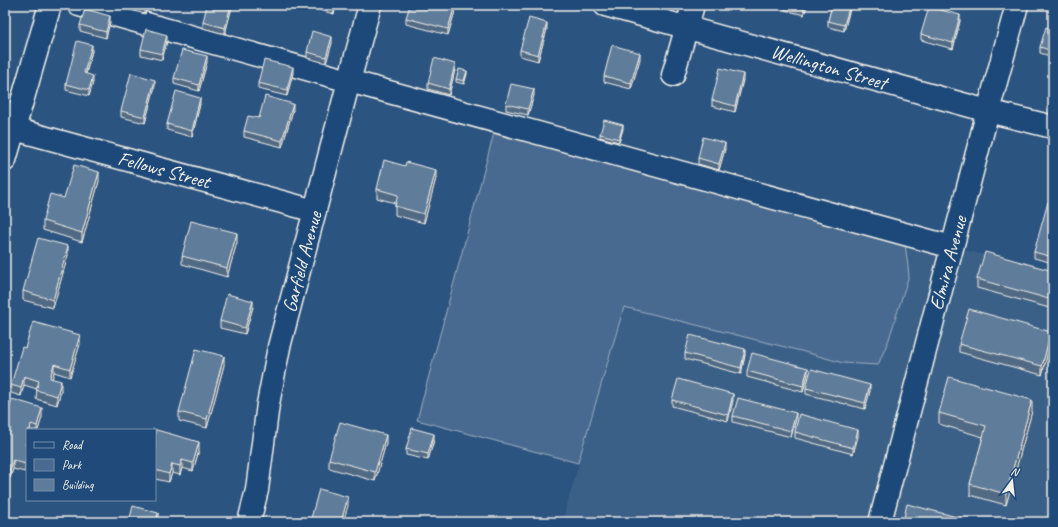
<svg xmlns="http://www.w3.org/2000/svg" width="1058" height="527" font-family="Caveat,sans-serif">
  <rect width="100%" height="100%" fill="#2c5481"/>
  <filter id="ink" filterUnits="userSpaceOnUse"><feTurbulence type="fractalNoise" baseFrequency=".025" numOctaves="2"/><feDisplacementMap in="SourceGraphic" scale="8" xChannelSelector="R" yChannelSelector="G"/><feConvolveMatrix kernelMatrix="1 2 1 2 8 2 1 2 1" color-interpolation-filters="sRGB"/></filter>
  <g filter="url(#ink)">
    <!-- built -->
    <path fill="#3b6088" d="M904 235 1053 272V522H562L624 307 801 351 843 363Z"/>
    <!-- green -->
    <path fill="#496b90" stroke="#9eaebc" d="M495 129 904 235 909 275 889 339 878 365 843 363 801 351 624 307 578 463 417 420Z"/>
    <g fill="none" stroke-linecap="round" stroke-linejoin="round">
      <!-- minor casing -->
      <g stroke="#f4f1e8" stroke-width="25">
        <path id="minor" d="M79 5 349 81 952 247
          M605 5 988 111 1053 127
          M673 75 693 5
          M14 129 315 211
          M5 160 50 5
          M249 522 257 490 268 404 279 347 349 81 370 5
          M880 522 988 111 1017 5"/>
      </g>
      <!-- minor -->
      <use href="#minor" stroke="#1f4a7a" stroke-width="22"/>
    </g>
    <!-- wall -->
    <path fill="#516a84" stroke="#f4f1e8" d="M123 5H148L145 14 123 8Z
      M232 5V7L225 34 203 28V22Z
      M312 5H336L334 14 312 8Z
      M785 5H807L804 15 785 10Z
      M832 5H851L844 31 828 27V21Z
      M455 11 448 35 406 24V18Z
      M960 21 953 49 921 40V34Z
      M110 22 106 38 80 31V25Z
      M547 29 538 61 520 56V50Z
      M1053 29V57L1040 53V47Z
      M167 41 162 60 141 55V49Z
      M332 43 326 63 307 58V52Z
      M92 51 86 74 93 82 89 96 66 90V84Z
      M640 59 631 89 604 82V76Z
      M207 62 199 91 174 84V78Z
      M455 70 449 95 428 89V83Z
      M293 73 287 96 258 89V83Z
      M467 74 464 84 456 82V79Z
      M743 80 735 112 712 106V100Z
      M155 86 145 123 121 117V111Z
      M534 95 528 115 506 110V104Z
      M200 104 192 137 167 130V124Z
      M293 110 282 147 244 137V131L259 118Z
      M623 129 619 142 600 137V134Z
      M725 149 719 170 698 164V158Z
      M436 178 424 223 395 215V203L377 198V189Z
      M99 181 82 242 43 230V221L64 198Z
      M1053 182V199L1050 198V192Z
      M1053 203V263L1034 258V252Z
      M237 242 227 277 182 264V256Z
      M68 255 53 308 23 300V291Z
      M1053 271V309L977 288V279Z
      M253 307 245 334 220 328V321Z
      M1051 340 1042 375 959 352V344Z
      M80 344 70 377 54 372 52 379 61 390 57 405 36 399 37 389 24 385 21 396 11 393V385L25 348Z
      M685 353 745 355 741 374 685 359Z
      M224 365 207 428 179 421V412Z
      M747 371 808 374 803 392 747 377Z
      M806 388 870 391 865 409 806 394Z
      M672 400H733L728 421 672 406Z
      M5 409 42 417 38 430H27V466L25 472 13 469 10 478 5 477Z
      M1032 411 1006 505 970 495V484L983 437 939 424V413Z
      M733 416 796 419 791 437 733 422Z
      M155 430 199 450 193 471 182 468 180 475 172 473 169 482 155 479Z
      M795 432 858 436 853 454 795 438Z
      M434 440 428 460 406 455V449Z
      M386 443 375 481 329 468V459Z"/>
    <!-- shaded-wall -->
    <path fill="#42566c" stroke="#f4f1e8" d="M146 5H148L145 14V8Z
      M231 5H232V7L225 34V28Z
      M335 5H336L334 14V8Z
      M455 5V11L448 35V29Z
      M805 5H807L804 15V9Z
      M850 5H851L844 31V25Z
      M960 15V21L953 49V43Z
      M110 16V22L106 38V32Z
      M547 23V29L538 61V55Z
      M167 35V41L162 60V54Z
      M332 37V43L326 63V57Z
      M92 45V51L84 79V73Z
      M640 53V59L631 89V83Z
      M207 56V62L199 91V85Z
      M455 64V70L449 95V89Z
      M293 67V73L287 96V90Z
      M467 71V74L464 84V81Z
      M743 74V80L735 112V106Z
      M93 76V82L89 96V90Z
      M155 80V86L145 123V117Z
      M534 89V95L528 115V109Z
      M200 98V104L192 137V131Z
      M293 104V110L282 147V141Z
      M623 125V129L619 142V139Z
      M725 143V149L719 170V164Z
      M436 170V178L424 223V214Z
      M99 172V181L82 242V233Z
      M237 233V242L227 277V268Z
      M68 246V255L53 308V300Z
      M253 301V307L245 334V328Z
      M1051 332V340L1042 375V366Z
      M80 335V344L70 377V369Z
      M745 349V355L741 374V368Z
      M224 356V365L207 428V419Z
      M54 364V372L50 387V378Z
      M808 368V374L803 392V386Z
      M24 376V385L21 396V388Z
      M61 381V390L57 405V396Z
      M870 385V391L865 409V403Z
      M733 394V400L728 421V415Z
      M1032 400V411L1006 505V494Z
      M42 408V417L38 430H37V426Z
      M796 413V419L791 437V431Z
      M858 430V436L853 454V448Z
      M434 434V440L428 460V454Z
      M386 435V443L375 481V472Z
      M199 442V450L193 471V463Z
      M27 458V466L25 472V464Z
      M13 460V469L10 478V470Z
      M182 460V468L180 475V466Z
      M172 464V473L169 482V474Z
      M8 484V493L5 506V498Z
      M348 497V506L343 522H341Z
      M158 513V522H156Z"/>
    <!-- building -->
    <path fill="#5e7b9a" stroke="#f4f1e8" d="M136 5H146L145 8Z
      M207 5H231L225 28 203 22Z
      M323 5H335L334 8Z
      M410 5H455L448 29 406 18Z
      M789 5H805L804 9Z
      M832 5H850L844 25 828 21Z
      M929 7 960 15 953 43 921 34Z
      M85 9 110 16 106 32 80 25Z
      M529 18 547 23 538 55 520 50Z
      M1046 27 1053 29V51L1040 47Z
      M146 29 167 35 162 54 141 49Z
      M312 31 332 37 326 57 307 52Z
      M77 41 92 45 84 73 93 76 89 90 66 84Z
      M612 45 640 53 631 83 604 76Z
      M182 50 207 56 199 85 174 78Z
      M434 58 455 64 449 89 428 83Z
      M264 60 293 67 287 90 258 83Z
      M720 68 743 74 735 106 712 100Z
      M459 69 467 71 464 81 456 79Z
      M131 73 155 80 145 117 121 111Z
      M511 84 534 89 528 109 506 104Z
      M176 91 200 98 192 131 167 124Z
      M265 96 293 104 282 141 244 131 248 116 259 118Z
      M604 120 623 125 619 139 600 134Z
      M703 137 725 143 719 164 698 158Z
      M384 160 405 166 406 162 436 170 424 214 395 206 398 195 377 189Z
      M74 165 99 172 82 233 43 221 50 194 64 198Z
      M1053 182V193L1050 192Z
      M1048 202 1053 203V257L1034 252Z
      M191 221 237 233 227 268 182 256Z
      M38 238 68 246 53 300 23 291Z
      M985 252 1053 271V300L977 279Z
      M227 294 253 301 245 328 220 321Z
      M969 309 1051 332 1042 366 959 344Z
      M33 322 80 335 70 369 54 364 50 378 61 381 57 396 36 390 39 381 24 376 21 388 11 385 22 347 25 348Z
      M690 335 745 349 741 368 685 353Z
      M196 349 224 356 207 419 179 412Z
      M752 353 808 368 803 386 747 371Z
      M811 369 870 385 865 403 806 388Z
      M949 377 1032 400 1006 494 970 484 986 426 939 413Z
      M678 379 733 394 728 415 672 400Z
      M738 398 796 413 791 431 733 416Z
      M12 399 42 408 37 426 31 424 30 430H27V439L25 445H27V458L25 464 13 460 10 470 5 468V409L9 410Z
      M799 414 858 430 853 448 795 432Z
      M340 422 386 435 375 472 329 459Z
      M412 428 434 434 428 454 406 449Z
      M153 429 199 442 193 463 182 460 180 466 172 464 169 474 155 470V430H153Z
      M5 484H8L5 498Z
      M319 489 348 497 341 522H310Z
      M907 504 976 522H903Z
      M133 506 158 513 156 522H129Z
      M5 518 11 520 10 522H5Z"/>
  </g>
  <g text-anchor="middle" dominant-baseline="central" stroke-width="3" stroke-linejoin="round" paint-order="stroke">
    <!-- street labels -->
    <g font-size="20" fill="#f4f1e8" stroke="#1f4a7a">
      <text transform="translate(829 67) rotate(16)">Wellington Street</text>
      <text transform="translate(164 170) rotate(15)">Fellows Street</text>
      <text transform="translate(302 262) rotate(-75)">Garfield Avenue</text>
      <text transform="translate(948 263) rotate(-75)">Elmira Avenue</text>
    </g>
  </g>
  <!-- margin -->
  <rect width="1058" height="527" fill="none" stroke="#1f4a7a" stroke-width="20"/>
  <rect x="10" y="10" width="1038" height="507" fill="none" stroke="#f4f1e8" stroke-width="1.5" filter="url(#ink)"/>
  <!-- legend -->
  <rect x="26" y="429" width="130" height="72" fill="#1f4a7a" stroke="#748da6"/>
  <rect x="34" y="442" width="20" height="6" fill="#1f4a7a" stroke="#748da6"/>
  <text x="62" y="449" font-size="12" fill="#f4f1e8">Road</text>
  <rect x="34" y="459" width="20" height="12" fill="#496b90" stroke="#748da6"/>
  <text x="62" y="469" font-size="12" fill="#f4f1e8">Park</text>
  <rect x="34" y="479" width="20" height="12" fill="#5e7b9a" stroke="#748da6"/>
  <text x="62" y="489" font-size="12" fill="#f4f1e8">Building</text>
  <!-- north arrow -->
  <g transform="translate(1012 481) rotate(15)" stroke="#1f4a7a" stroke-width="3" paint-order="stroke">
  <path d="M0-3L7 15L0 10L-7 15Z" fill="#f4f1e8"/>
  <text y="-6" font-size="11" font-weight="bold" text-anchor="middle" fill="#f4f1e8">N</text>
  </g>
</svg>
